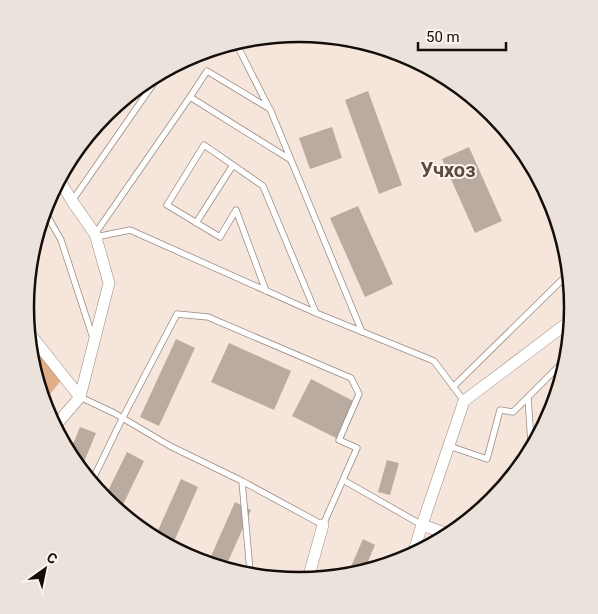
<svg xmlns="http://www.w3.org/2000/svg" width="598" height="614" font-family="Roboto,sans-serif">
  <rect width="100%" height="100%" fill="#f5e5db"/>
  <!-- forest -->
  <path fill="#e3ad86" d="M32 341 62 379 44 402Z"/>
  <!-- building -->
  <path fill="#baaba0" d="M368 91 402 185 379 194 345 100Z
    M332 127 342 158 310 169 299 138Z
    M469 147 502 221 475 233 442 159Z
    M358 206 393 284 365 297 330 218Z
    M176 339 195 348 159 426 140 417Z
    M229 343 291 371 274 410 211 382Z
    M311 379 357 403 338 439 292 416Z
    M80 427 96 433 82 467 71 449Z
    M127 452 144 461 120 511 104 499Z
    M387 460 399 463 390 495 378 492Z
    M181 479 198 487 172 546 156 535Z
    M235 502 251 510 226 566 208 563Z
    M363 539 375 545 365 568 349 571Z"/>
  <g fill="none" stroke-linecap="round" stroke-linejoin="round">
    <!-- service casing -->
    <g stroke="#998b81" stroke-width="7">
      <path id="service" d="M237 45 269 108
        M190 97 291 160
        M72 201 156 80
        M44 210 61 240 93 338
        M196 223 233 165
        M95 234 190 97 207 71 270 109 362 332
        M96 237 130 230 316 313 434 361 464 401
        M266 291 236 210 220 237 167 205 204 145 263 186 316 313
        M453 387 567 275
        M80 397 114 413 170 446 242 481 323 525 357 448 339 440 359 394 351 378 208 317 177 314 122 419 92 481
        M528 397 531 443
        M449 446 487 459 500 410 513 412 562 363
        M343 480 422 525
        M242 481 250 571"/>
    </g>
    <!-- minor casing -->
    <g stroke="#998b81" stroke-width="12">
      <path id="minor" d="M30 334 80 397
        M55 426 80 397 109 283 95 234 72 201 60 181
        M422 525 445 533
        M413 554 422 525 464 401 570 321
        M308 579 323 525"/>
    </g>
    <!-- service -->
    <use href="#service" stroke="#fff" stroke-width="5.5"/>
    <!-- minor -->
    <use href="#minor" stroke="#fff" stroke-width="11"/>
  </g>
  <g text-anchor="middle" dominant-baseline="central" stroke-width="4" stroke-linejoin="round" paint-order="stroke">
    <!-- district labels -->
    <g font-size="20" font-weight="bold" fill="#584b42" stroke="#fef4ed">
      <text x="448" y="170">Учхоз</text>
    </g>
  </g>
  <!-- crop -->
  <path d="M0 0H598V614H0ZM34 307a265 265 0 1 1 530 0a265 265 0 1 1-530 0Z" fill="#ebe2db" fill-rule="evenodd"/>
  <path fill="none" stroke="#130e0a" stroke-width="2.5" d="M34 307a265 265 0 1 1 530 0a265 265 0 1 1-530 0Z"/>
  <!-- north arrow -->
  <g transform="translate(45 569) rotate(33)" stroke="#fef4ed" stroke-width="4" paint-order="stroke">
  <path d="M0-4L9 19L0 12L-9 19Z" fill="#130e0a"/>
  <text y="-8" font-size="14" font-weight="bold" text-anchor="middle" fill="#130e0a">С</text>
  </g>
  <!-- scale -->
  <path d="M418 42v8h88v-8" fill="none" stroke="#130e0a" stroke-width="2.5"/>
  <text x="426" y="42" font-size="15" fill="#130e0a" stroke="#fef4ed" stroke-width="4" paint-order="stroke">50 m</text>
</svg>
